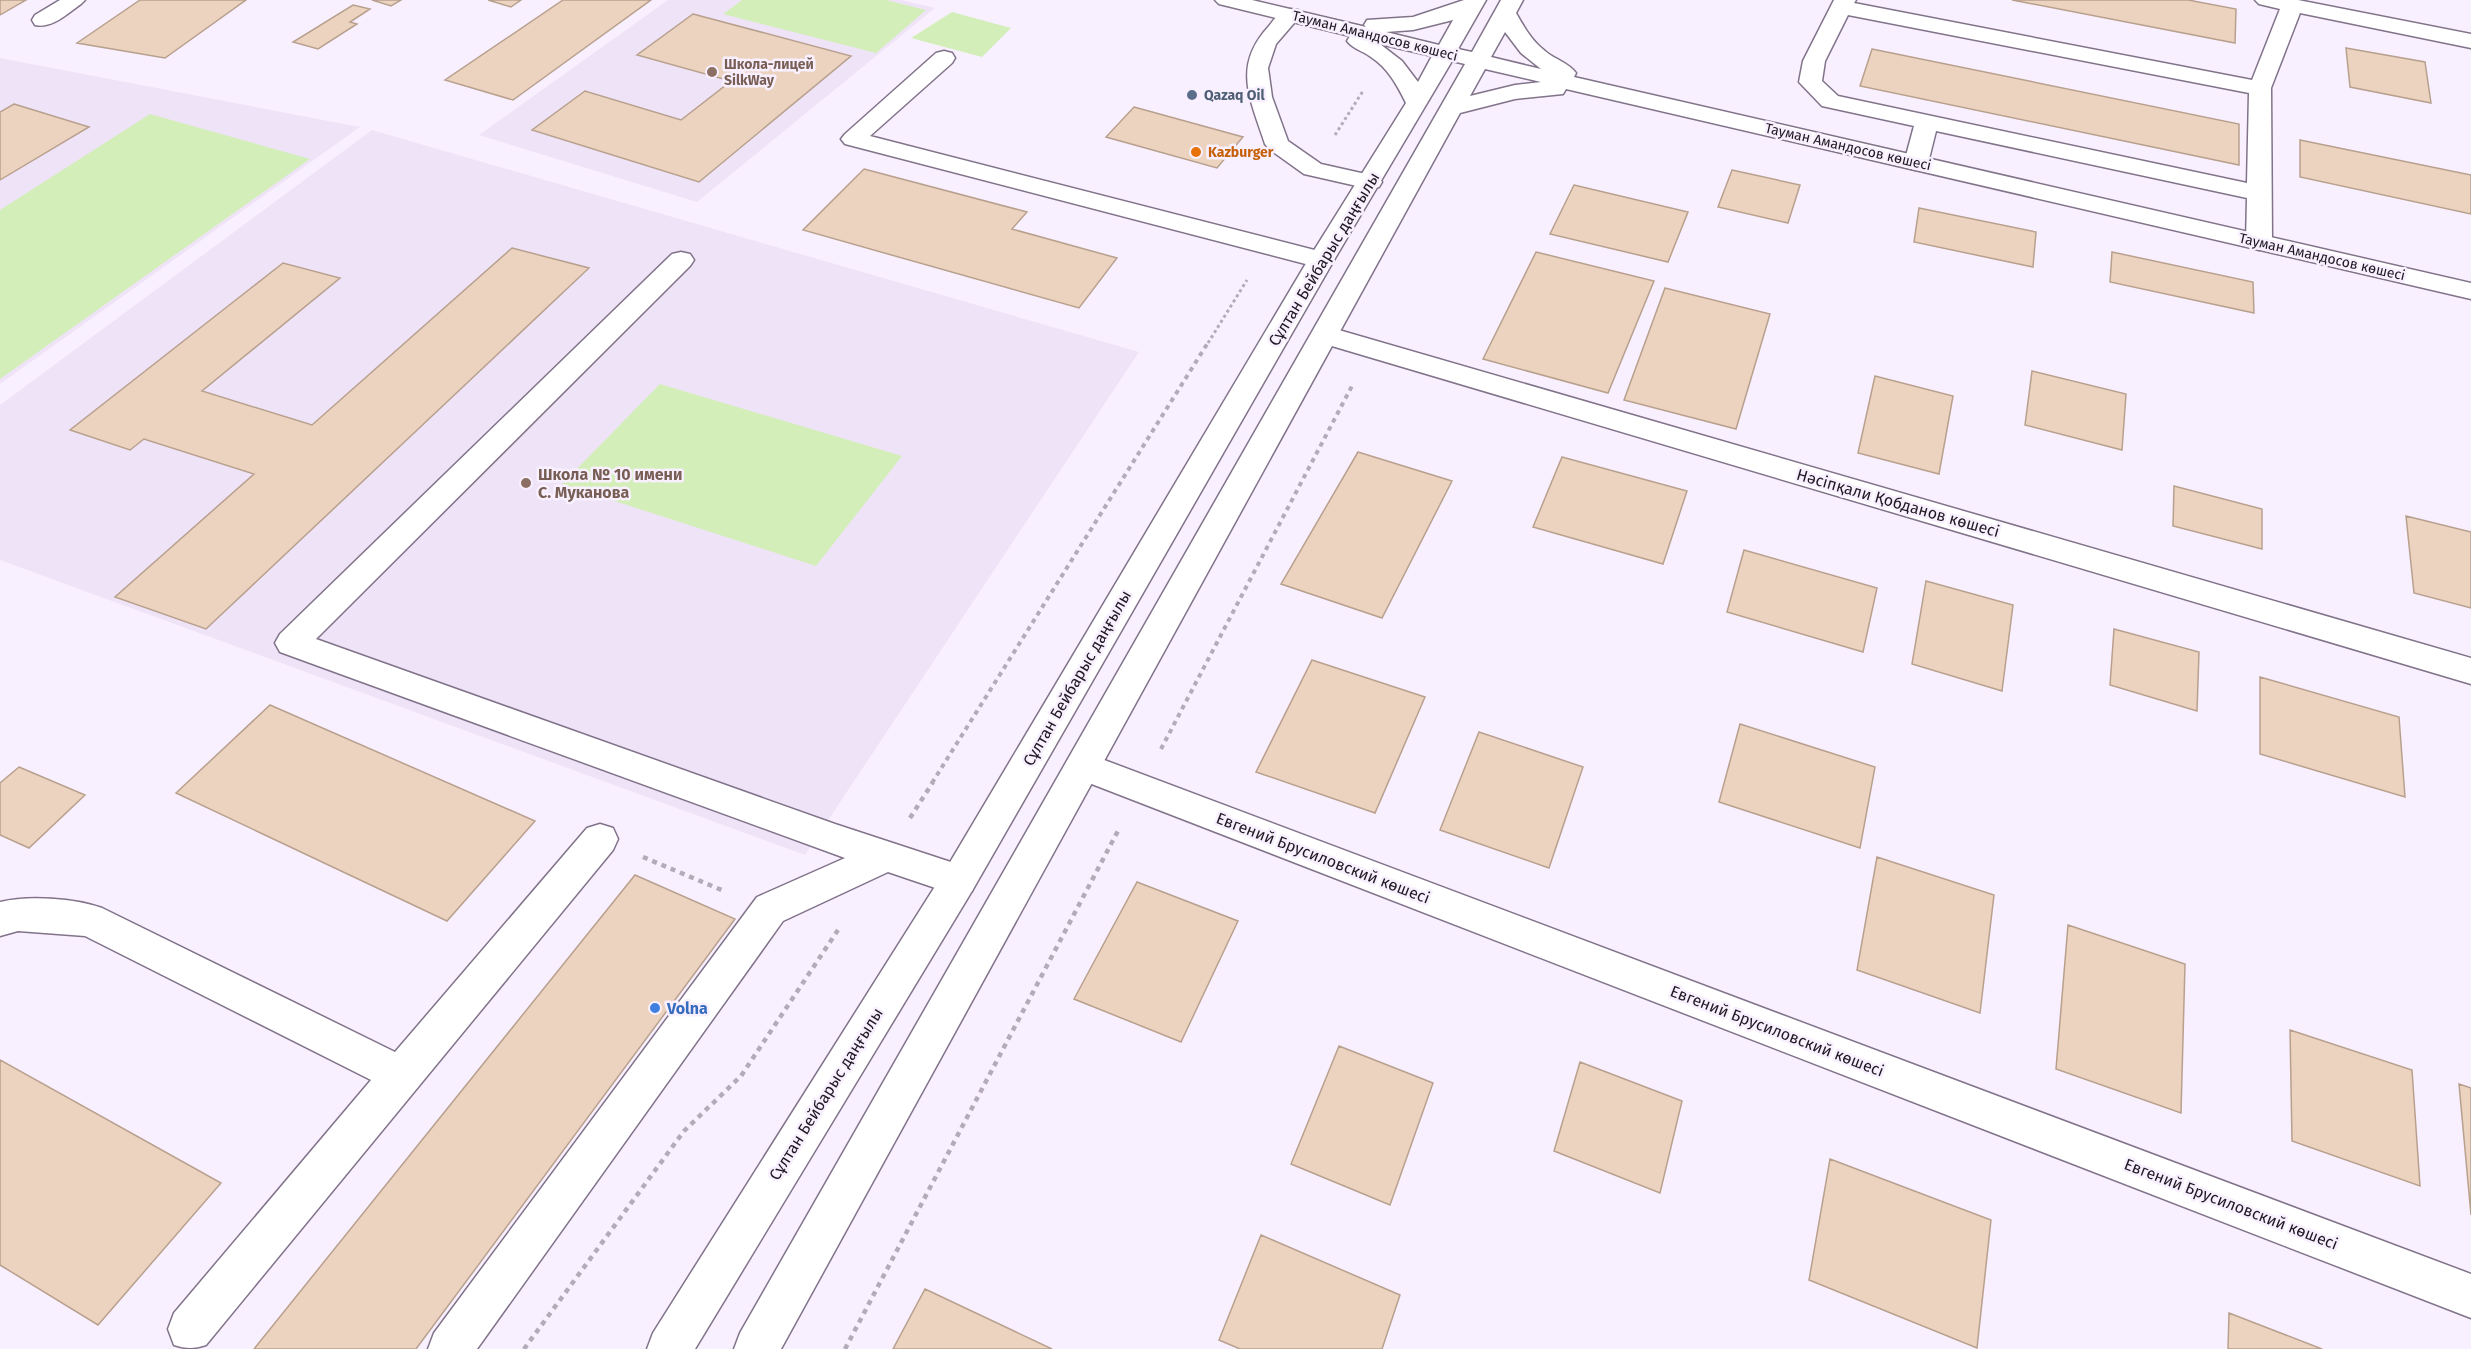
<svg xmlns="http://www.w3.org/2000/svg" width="2471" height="1349" font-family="'Fira Sans',sans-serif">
  <rect width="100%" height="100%" fill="#f9f0ff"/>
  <!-- built -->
  <path fill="#efe3f7" d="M668 0H901L935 8 697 202 479 135Z
    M0 58 360 127 0 384Z
    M372 130 1139 352 805 855 0 560V405Z"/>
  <!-- green -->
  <path fill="#d3eeb9" d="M742 0H886L926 10 876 53 723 14Z
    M952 12 1011 28 982 57 911 38Z
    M150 114 310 159 0 379V210Z
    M660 384 902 456 816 566 562 484Z"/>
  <!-- building -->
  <path fill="#ecd3c0" stroke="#b8a08e" stroke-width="1.5" d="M0 0H26L0 15Z
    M140 0H246L165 58 77 43Z
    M372 0H401L391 6Z
    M488 0H521L511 7Z
    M563 0H651L513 100 445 80Z
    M2012 0H2188L2236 9 2235 43Z
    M353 5 370 9 350 22 357 24 318 49 293 42Z
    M693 14 851 56 699 182 532 130 585 91 681 120 731 81 637 55Z
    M2346 48 2425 62 2431 103 2350 87Z
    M1872 49 2239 124V165L1860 86Z
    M14 104 89 127 0 180V112Z
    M1134 107 1243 137 1217 168 1106 137Z
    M2300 140 2471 175V214L2300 177Z
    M864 169 1027 212 1012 229 1117 258 1079 308 803 230Z
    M1732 170 1800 185 1788 223 1718 207Z
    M1574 185 1688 212 1668 262 1550 234Z
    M1919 208 2036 232 2033 267 1914 242Z
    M512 248 589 268 206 629 115 597 254 474 144 439 130 450 70 430 283 263 340 278 202 391 312 425Z
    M1536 252 1654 281 1608 393 1483 359Z
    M2112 252 2253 282 2254 313 2110 282Z
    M1665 288 1770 314 1736 429 1624 400Z
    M2032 371 2126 394 2122 450 2025 425Z
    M1875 376 1953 396 1939 474 1858 453Z
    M1358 452 1452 481 1382 618 1281 584Z
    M1562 457 1687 491 1663 564 1533 527Z
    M2174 486 2262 509V549L2173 526Z
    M2406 516 2471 532V608L2414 593Z
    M1744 550 1877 588 1863 652 1727 612Z
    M1926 581 2013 605 2002 691 1912 664Z
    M2114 629 2199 652 2197 711 2110 685Z
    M1312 660 1425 697 1375 813 1256 772Z
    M2260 677 2399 717 2405 797 2260 754Z
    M270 705 535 821 447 921 176 793Z
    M1740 724 1875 767 1860 848 1719 802Z
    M1479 732 1583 767 1549 868 1440 830Z
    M19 767 85 795 29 848 0 835V783Z
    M1877 857 1994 895 1980 1013 1857 970Z
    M635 875 735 919 416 1349H254Z
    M1137 882 1238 921 1181 1042 1074 999Z
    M2068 925 2185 964 2181 1113 2056 1069Z
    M2290 1030 2412 1070 2420 1186 2292 1141Z
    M1339 1046 1433 1083 1390 1205 1291 1164Z
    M0 1060 221 1183 98 1325 0 1265Z
    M1580 1062 1682 1101 1660 1193 1554 1151Z
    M2459 1084 2471 1088V1215Z
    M1830 1159 1991 1220 1977 1348 1809 1280Z
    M1261 1235 1400 1295 1382 1349H1240L1219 1340Z
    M925 1289 1052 1349H893Z
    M2229 1313 2322 1349H2228Z"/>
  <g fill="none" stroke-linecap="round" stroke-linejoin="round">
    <!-- minor casing -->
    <g stroke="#81738a" stroke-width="3">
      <path id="minor" d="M60 0H85L81 4C68 13 52 29 35 25L32 20 35 15Z
        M1834 0H1856L1854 3 2252 80 2280 9 2259 4 2255 0H2298L2471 34V48L2300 13 2271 88 2272 242 2268 247 2259 250 2250 247 2246 242 2247 198 1936 131 1928 163 1924 168 1916 170 1908 168 1904 163 1914 126 1822 106 1799 82 1803 61ZM1848 15 2249 93 2247 183 1838 96 1822 81 1825 61Z
        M1290 9 1298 10 1301 15 1276 44 1268 68 1272 97 1288 141 1321 164 1379 177 1382 182 1379 187 1370 189 1304 174 1269 149 1265 144C1250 98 1232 66 1269 26 1275 18 1280 11 1290 9Z
        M944 51 952 53 955 58 952 63 870 136 1330 254 1334 260 1330 266 1321 268 845 144 841 139 845 134 936 53Z
        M681 252 690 254 694 260 690 266 316 639 835 824 972 869 977 880 972 891 959 896 888 872 783 921 477 1349H428L434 1333 757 897 845 858 280 652 275 643 280 634 672 254Z
        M1325 326 2471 658V684L1315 341 1311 335 1315 329Z
        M1083 752 2471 1274V1318L1071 776 1066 766 1071 756Z
        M600 824 613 828 618 839 613 850 206 1345C194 1349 186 1349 174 1345L168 1329 174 1313 371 1080 85 936 18 931 0 936V902C28 895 75 898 102 908L395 1052 587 828Z"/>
    </g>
    <!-- major casing -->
    <g stroke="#81738a" stroke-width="3">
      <path id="major" d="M1215 0H1252L1366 27 1364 25 1367 20 1413 17 1464 0H1486L1458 49 1472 52 1501 0H1523L1516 13C1524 27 1532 41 1545 51 1554 59 1569 63 1576 73L1574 77 2471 283V299L1566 89 1563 94 1515 99 1460 113 781 1349H734L740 1333 1465 64 1452 61 1334 260 972 891 695 1349H647L653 1333 946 869 1308 260 1406 103C1397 85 1388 68 1371 57 1363 51 1353 49 1347 41L1350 36 1219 4ZM1453 20 1439 45 1386 32 1413 30ZM1505 32 1521 53 1541 69 1491 57ZM1380 44 1432 56 1418 82 1402 61ZM1485 69 1541 82 1515 85 1470 96Z"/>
    </g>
    <!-- path-far2 -->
    <path stroke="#b3abb8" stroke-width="3" stroke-dasharray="3 3" stroke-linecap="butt" d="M1335 135 1363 91
      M1208 343 1247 280"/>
    <!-- path-far1 -->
    <path stroke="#b3abb8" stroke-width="4" stroke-dasharray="4.5 4.5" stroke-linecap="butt" d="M1161 749 1353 384
      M932 783 1209 341"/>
    <!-- path -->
    <path stroke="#b3abb8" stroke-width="4.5" stroke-dasharray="5 5" stroke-linecap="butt" d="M910 818 933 782
      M643 857 724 891
      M524 1349 684 1131 741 1076 838 930
      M845 1349 1120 827"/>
    <!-- minor -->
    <use href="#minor" fill="#fff" fill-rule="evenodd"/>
    <!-- major -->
    <use href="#major" fill="#fff" fill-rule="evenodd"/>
  </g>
  <!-- markers -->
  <g fill="#8d6e63" stroke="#f9f0ff" stroke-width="2">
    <circle cx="712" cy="72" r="6"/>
    <circle cx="526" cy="483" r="6"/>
  </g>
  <circle fill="#5c6f8a" stroke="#f9f0ff" stroke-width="2" cx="1192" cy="95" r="6"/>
  <circle fill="#e8710a" stroke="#f9f0ff" stroke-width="2" cx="1196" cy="152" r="6"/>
  <circle fill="#3f7fe0" stroke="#f9f0ff" stroke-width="2" cx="655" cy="1008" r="6"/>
  <g text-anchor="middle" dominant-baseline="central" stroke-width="5" stroke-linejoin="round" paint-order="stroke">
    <!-- far-street labels -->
    <g font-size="14" fill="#1f1922" stroke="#f9f0ff">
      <text transform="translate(1375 36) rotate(14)">Тауман Амандосов көшесі</text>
      <text transform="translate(1848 147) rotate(13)">Тауман Амандосов көшесі</text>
      <text transform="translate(2322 257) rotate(13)">Тауман Амандосов көшесі</text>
    </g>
    <!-- far-education labels -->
    <g font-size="14" font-weight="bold" fill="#785e54" stroke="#f9f0ff" text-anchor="start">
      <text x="724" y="64">Школа-лицей<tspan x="724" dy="16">SilkWay</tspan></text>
    </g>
    <!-- far-service labels -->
    <g font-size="14" font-weight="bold" fill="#4e5e75" stroke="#f9f0ff" text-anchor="start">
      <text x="1204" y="95">Qazaq Oil</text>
    </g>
    <!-- far-food labels -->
    <g font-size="14" font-weight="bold" fill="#c56008" stroke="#f9f0ff" text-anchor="start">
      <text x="1208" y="152">Kazburger</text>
    </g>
    <!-- street labels -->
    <g font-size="16" fill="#1f1922" stroke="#f9f0ff">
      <text transform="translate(1324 259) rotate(-59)">Сұлтан Бейбарыс даңғылы</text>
      <text transform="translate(1898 503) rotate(16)">Нәсіпқали Қобданов көшесі</text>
      <text transform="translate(1077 678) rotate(-60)">Сұлтан Бейбарыс даңғылы</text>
      <text transform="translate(1323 858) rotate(21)">Евгений Брусиловский көшесі</text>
      <text transform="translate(1777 1031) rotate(21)">Евгений Брусиловский көшесі</text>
      <text transform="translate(826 1094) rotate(-58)">Сұлтан Бейбарыс даңғылы</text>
      <text transform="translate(2231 1204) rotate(21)">Евгений Брусиловский көшесі</text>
    </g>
    <!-- education labels -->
    <g font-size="16" font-weight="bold" fill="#785e54" stroke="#f9f0ff" text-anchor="start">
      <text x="538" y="474">Школа № 10 имени<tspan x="538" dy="18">С. Муканова</tspan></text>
    </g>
    <!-- shop labels -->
    <g font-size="16" font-weight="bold" fill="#366cbe" stroke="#f9f0ff" text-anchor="start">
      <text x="667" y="1008">Volna</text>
    </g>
  </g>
</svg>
